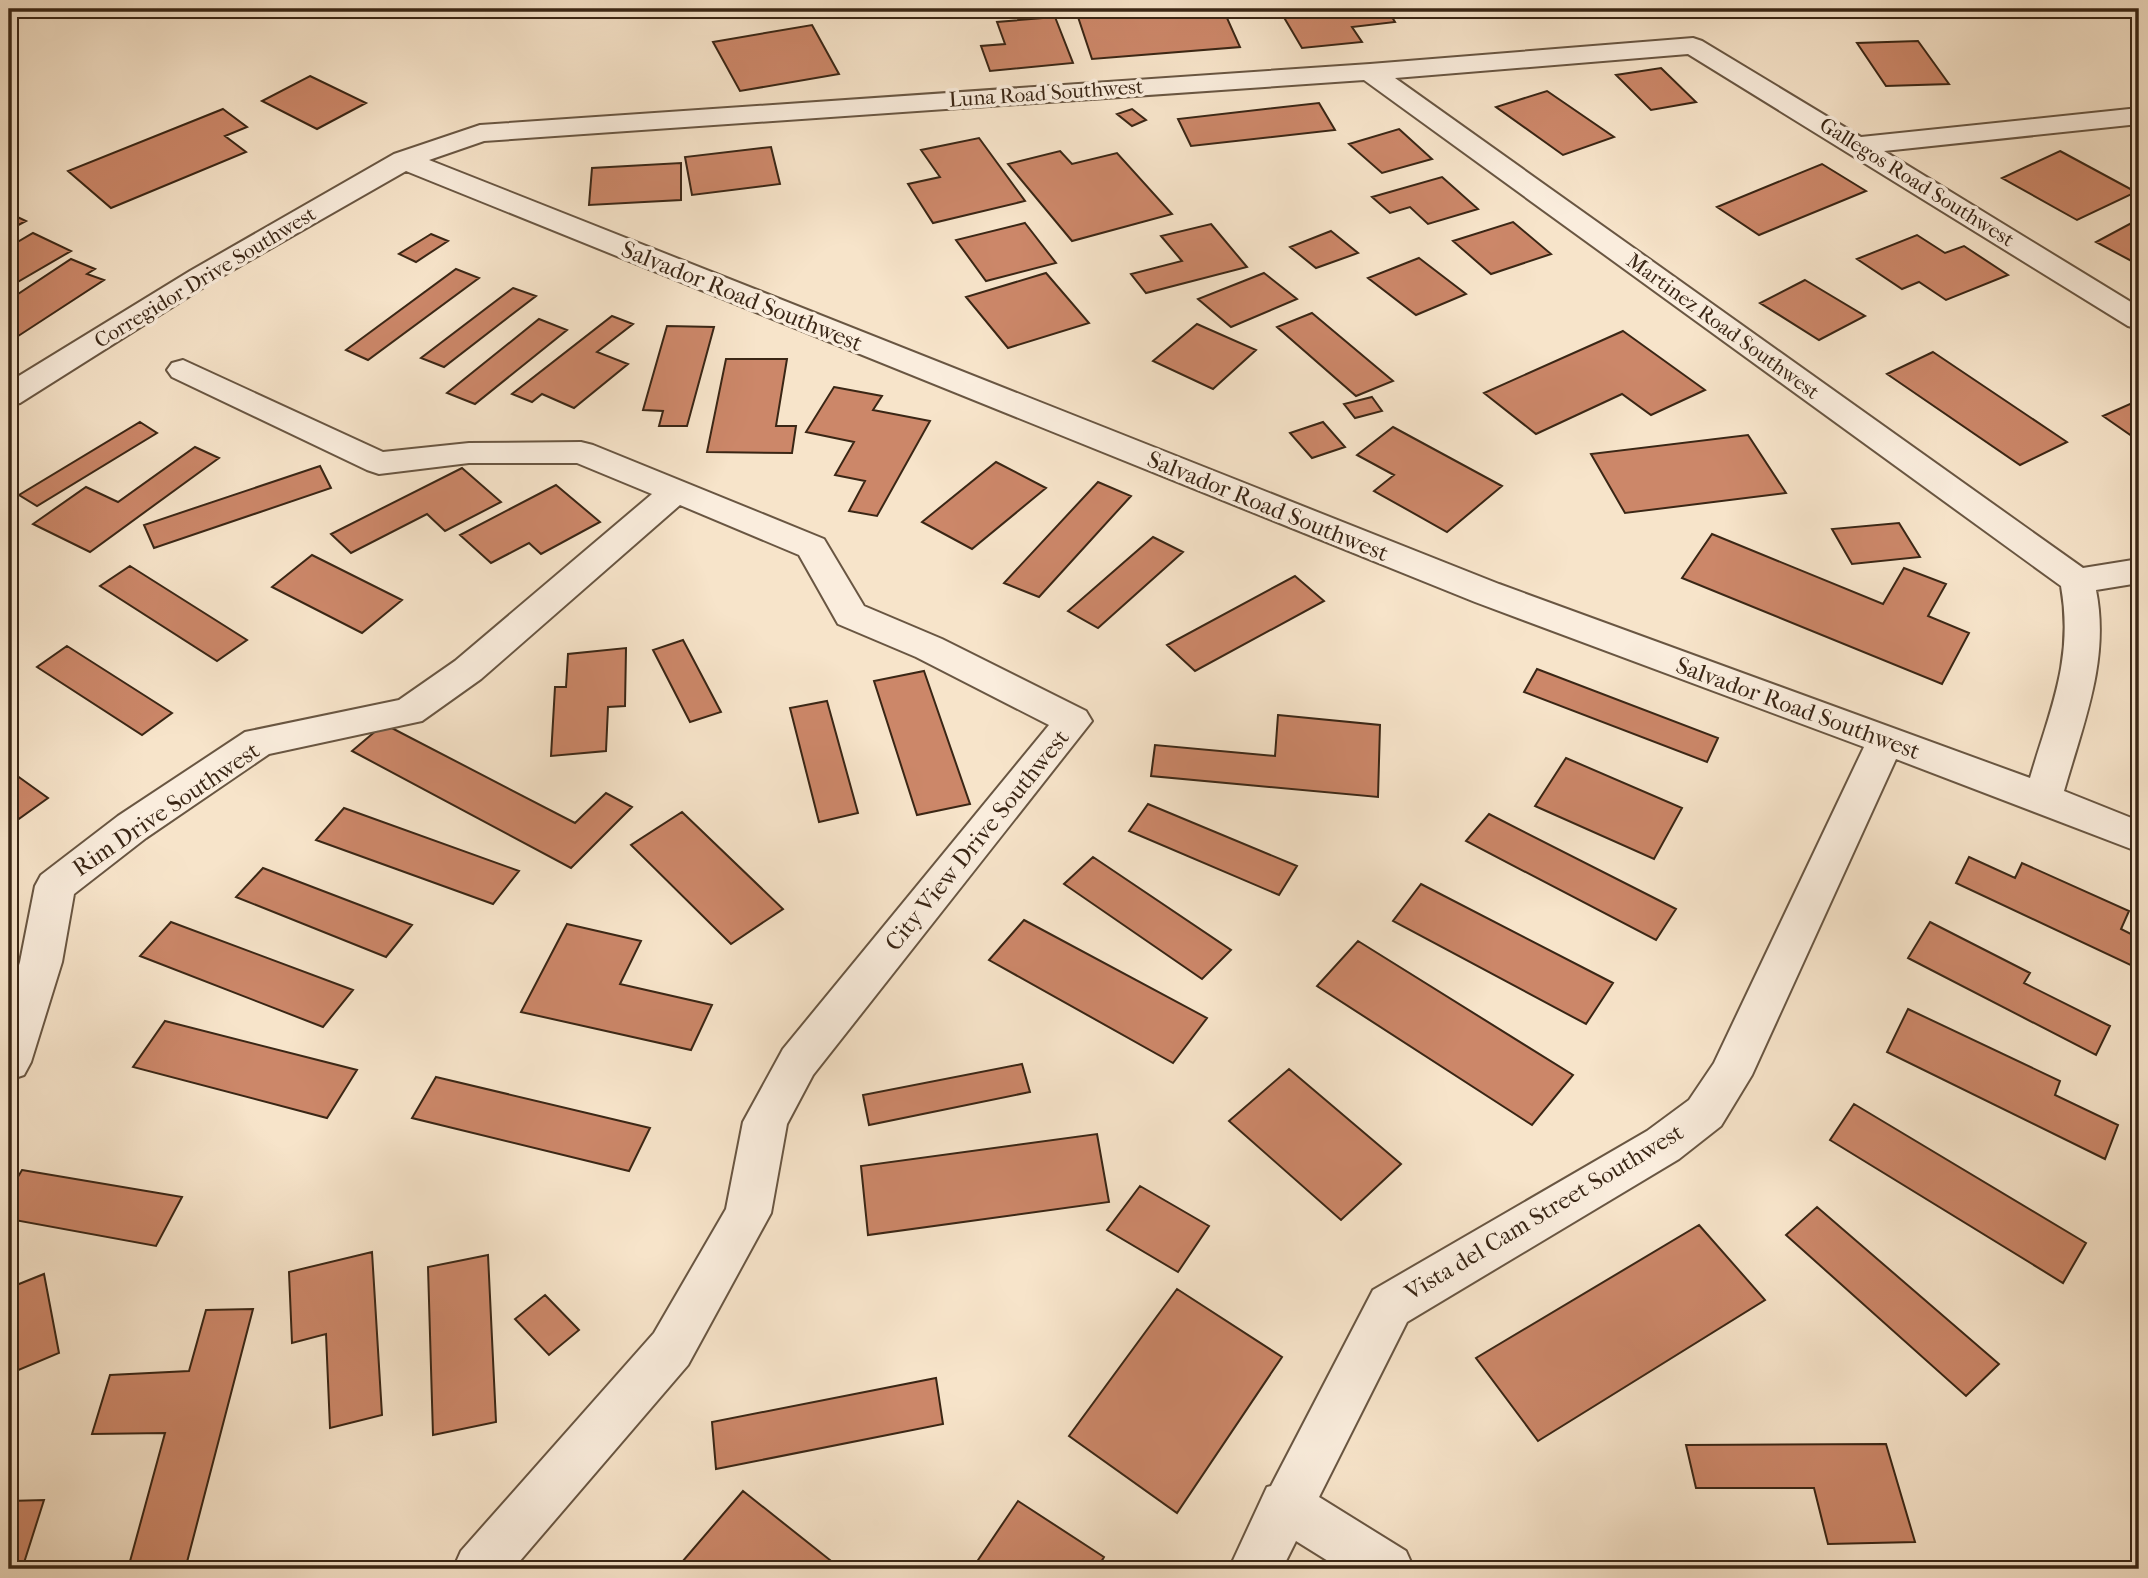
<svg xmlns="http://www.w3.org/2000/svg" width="2148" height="1578" font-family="'IM FELL French Canon',serif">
  <rect width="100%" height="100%" fill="#f7e4ca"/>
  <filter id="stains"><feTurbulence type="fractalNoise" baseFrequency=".00286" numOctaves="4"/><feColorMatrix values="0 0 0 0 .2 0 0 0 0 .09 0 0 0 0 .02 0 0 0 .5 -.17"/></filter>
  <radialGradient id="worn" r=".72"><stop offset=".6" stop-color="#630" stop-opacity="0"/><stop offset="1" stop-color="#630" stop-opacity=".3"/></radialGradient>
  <!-- building -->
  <path fill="#cc8769" stroke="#3a2615" stroke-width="2" d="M1186 9H1223L1240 47 1092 59 1078 17Z
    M1279 9H1387L1395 22 1352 27 1362 42 1302 48Z
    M1055 17 1073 63 990 71 981 46 1005 44 997 22Z
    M812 25 839 74 740 91 713 42Z
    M1918 41 1949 84 1886 86 1857 43Z
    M1661 68 1696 102 1651 110 1616 75Z
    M310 76 366 103 317 129 262 101Z
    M1547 91 1614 137 1563 155 1496 107Z
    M1319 103 1335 130 1191 146 1178 119Z
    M223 109 247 127 225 136 246 152 111 208 68 171Z
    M1132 109 1146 120 1132 126 1117 114Z
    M1399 129 1432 159 1382 173 1349 144Z
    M979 138 1025 201 933 223 908 184 940 177 921 150Z
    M771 147 780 184 692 195 685 157Z
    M1060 151 1072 164 1117 153 1172 214 1072 241 1008 164Z
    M2060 151 2136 192 2077 220 2002 178Z
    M681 163V200L589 205 592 168Z
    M1822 164 1866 191 1759 235 1717 207Z
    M1442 177 1478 209 1428 224 1410 207 1390 213 1372 197Z
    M9 213 26 221 9 230Z
    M2139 219V265L2096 242Z
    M1513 222 1551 254 1491 274 1453 241Z
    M1025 223 1056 263 986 281 956 240Z
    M1211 224 1247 267 1146 293 1131 274 1182 261 1161 236Z
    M1331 231 1358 253 1316 268 1290 247Z
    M33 233 71 251 9 287V247Z
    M431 234 448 241 416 262 399 254Z
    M1917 235 1945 253 1964 246 2008 275 1946 300 1919 282 1902 289 1857 259Z
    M1419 258 1466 294 1416 315 1368 278Z
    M71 259 95 269 87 274 104 280 9 342V300Z
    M456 269 479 278 368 360 346 350Z
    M1046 273 1089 323 1008 348 966 297Z
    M1264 273 1297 299 1231 327 1198 299Z
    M1805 280 1865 316 1819 340 1760 303Z
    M513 288 536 296 444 367 421 358Z
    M1312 313 1393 381 1356 396 1277 327Z
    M612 316 633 324 597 352 628 364 574 408 542 394 532 402 512 394Z
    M539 319 567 330 475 404 447 393Z
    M1197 324 1256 350 1213 389 1153 361Z
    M667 326 714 327 687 426H659L663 411 643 410Z
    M1623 331 1705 390 1651 415 1622 394 1536 434 1484 393Z
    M1933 352 2067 442 2020 465 1887 374Z
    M726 359H787L776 426H796L792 453 707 452Z
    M834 387 882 396 873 410 930 421 877 516 849 511 865 481 835 475 854 442 806 432Z
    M1372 397 1382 411 1355 418 1344 404Z
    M2139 400V441L2103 416Z
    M140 422 157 433 37 506 19 495Z
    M1323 422 1345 447 1312 458 1290 433Z
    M1393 427 1502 486 1447 532 1374 491 1394 475 1357 455Z
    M1748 435 1786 493 1625 513 1591 454Z
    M195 447 219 458 90 552 33 524 86 487 118 502Z
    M996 462 1046 488 972 549 922 522Z
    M320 466 331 488 154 548 144 525Z
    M462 468 501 502 445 531 427 514 351 553 331 534Z
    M1098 482 1131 496 1039 597 1004 583Z
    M556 485 600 522 541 554 529 543 491 563 460 535Z
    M1899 523 1920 557 1852 564 1832 529Z
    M1712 534 1883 604 1904 568 1946 584 1928 616 1969 633 1942 684 1682 578Z
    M1153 537 1183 552 1098 628 1068 611Z
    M312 555 402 600 362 633 272 587Z
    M130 566 247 640 217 661 100 586Z
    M1295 576 1324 601 1195 671 1167 645Z
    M683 640 721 712 690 722 653 650Z
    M67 646 172 713 142 735 37 667Z
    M626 648 625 706 608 707 606 751 551 756 555 687H566L568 654Z
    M1537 669 1718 738 1707 762 1524 692Z
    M924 671 970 804 917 815 874 681Z
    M827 701 858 813 819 822 790 708Z
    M1278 715 1380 725 1378 797 1151 776 1155 745 1275 756Z
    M384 724 575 823 606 793 632 807 571 868 352 751Z
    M1566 758 1682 808 1654 859 1535 806Z
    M9 770 48 798 9 826Z
    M1148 804 1297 866 1279 895 1129 831Z
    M344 808 519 871 493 904 316 840Z
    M682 812 783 909 731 944 631 845Z
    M1489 814 1676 909 1656 940 1466 841Z
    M1093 857 1231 950 1202 979 1064 884Z
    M1969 857 2015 878 2022 863 2129 911 2121 929 2139 938V969L1956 883Z
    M263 868 412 925 386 957 236 897Z
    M1421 884 1613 983 1586 1024 1393 921Z
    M1024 920 1207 1018 1173 1063 989 960Z
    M171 922 353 990 323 1027 140 956Z
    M1930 922 2030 973 2024 983 2110 1026 2096 1055 1908 958Z
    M567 924 641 941 620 984 712 1005 691 1050 521 1012Z
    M1358 941 1573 1075 1532 1125 1317 986Z
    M1908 1009 2060 1081 2055 1095 2118 1125 2105 1159 1887 1052Z
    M165 1021 357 1070 327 1118 133 1067Z
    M1022 1064 1030 1092 869 1125 863 1095Z
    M1289 1069 1401 1164 1341 1220 1229 1121Z
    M436 1077 650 1128 629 1171 412 1118Z
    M1854 1104 2086 1243 2063 1283 1830 1140Z
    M1097 1134 1109 1202 868 1235 861 1166Z
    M22 1170 182 1197 156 1246 9 1219V1192Z
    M1140 1186 1209 1226 1178 1272 1107 1230Z
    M1817 1207 1999 1364 1966 1396 1786 1235Z
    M1699 1225 1765 1300 1538 1441 1476 1358Z
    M372 1252 382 1415 330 1428 326 1334 292 1343 289 1272Z
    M488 1255 496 1422 433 1435 428 1267Z
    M44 1274 59 1353 9 1374V1288Z
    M1177 1289 1282 1357 1177 1513 1069 1436Z
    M545 1295 579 1330 549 1355 515 1319Z
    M253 1309 187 1562 129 1565 165 1433 92 1434 110 1375 189 1371 206 1310Z
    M936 1378 943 1424 716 1469 712 1422Z
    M1886 1444 1915 1542 1828 1544 1814 1488H1696L1686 1445Z
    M743 1491 840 1568 839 1569H676Z
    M44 1500 22 1569H9V1501Z
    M1018 1501 1104 1557 1097 1569H972Z"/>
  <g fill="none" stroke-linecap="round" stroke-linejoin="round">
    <!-- minor casing -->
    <g stroke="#695642" stroke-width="4">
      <path id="minor" d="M1693 38 1702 41 1861 137 2139 108V124L1884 151 2139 307V329L2128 326 1688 54 1395 78 2083 568 2139 559V583L2096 590C2110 660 2083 724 2064 791L2139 821V852L1896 759 1752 1075 1721 1126 1679 1159 1407 1322 1319 1497 1406 1551 1414 1569H1341L1296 1541 1282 1569H1229L1267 1487 1271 1486 1373 1290 1647 1131 1689 1100 1714 1063 1864 747 1475 602 406 171 210 283 20 403 9 406V382L190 271 394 154 480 125 1370 64ZM1364 80 2061 586C2074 659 2050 710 2030 778L1499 584 429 160 484 141Z
        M183 360 383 452 469 443 581 442 593 445 824 539 864 606 942 639 1086 711 1092 721 813 1075 787 1124 771 1213 688 1365 513 1569H453L461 1551 654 1333 726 1209 743 1122 783 1049 1049 725 916 657 838 624 799 555 680 505 481 679 422 721 269 754 146 838 74 894 62 962 31 1062 24 1075 9 1080V997L20 962 35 886 41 875 118 816 245 732 399 700 455 661 652 494 577 463H469L379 474 367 470 172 377 167 370 172 363Z"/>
    </g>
    <!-- minor -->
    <use href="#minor" fill="#faeddd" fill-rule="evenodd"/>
  </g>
  <g text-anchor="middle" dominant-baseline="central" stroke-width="7" stroke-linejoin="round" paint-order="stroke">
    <!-- far-street labels -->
    <g font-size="21" fill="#3a2615" stroke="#faeddd">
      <text transform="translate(1046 93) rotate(-4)">Luna Road Southwest</text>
      <text transform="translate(1917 182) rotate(32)">Gallegos Road Southwest</text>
      <text transform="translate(205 277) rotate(-31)">Corregidor Drive Southwest</text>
      <text transform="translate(1723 326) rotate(36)">Martinez Road Southwest</text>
    </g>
    <!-- street labels -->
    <g font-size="24" fill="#3a2615" stroke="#faeddd">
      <text transform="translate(742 296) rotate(22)">Salvador Road Southwest</text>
      <text transform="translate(1268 506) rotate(22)">Salvador Road Southwest</text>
      <text transform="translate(1798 708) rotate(20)">Salvador Road Southwest</text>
      <text transform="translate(166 809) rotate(-34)">Rim Drive Southwest</text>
      <text transform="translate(977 840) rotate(-51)">City View Drive Southwest</text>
      <text transform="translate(1544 1212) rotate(-31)">Vista del Cam Street Southwest</text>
    </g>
  </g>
  <!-- margin -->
  <rect width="2148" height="1578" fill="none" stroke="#f7e4ca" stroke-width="35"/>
  <rect x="10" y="10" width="2127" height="1557" fill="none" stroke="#3a2615" stroke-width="3.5"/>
  <rect x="18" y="18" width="2113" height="1543" fill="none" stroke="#3a2615" stroke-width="2"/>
  <rect width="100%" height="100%" filter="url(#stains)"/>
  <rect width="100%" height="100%" fill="url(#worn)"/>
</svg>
